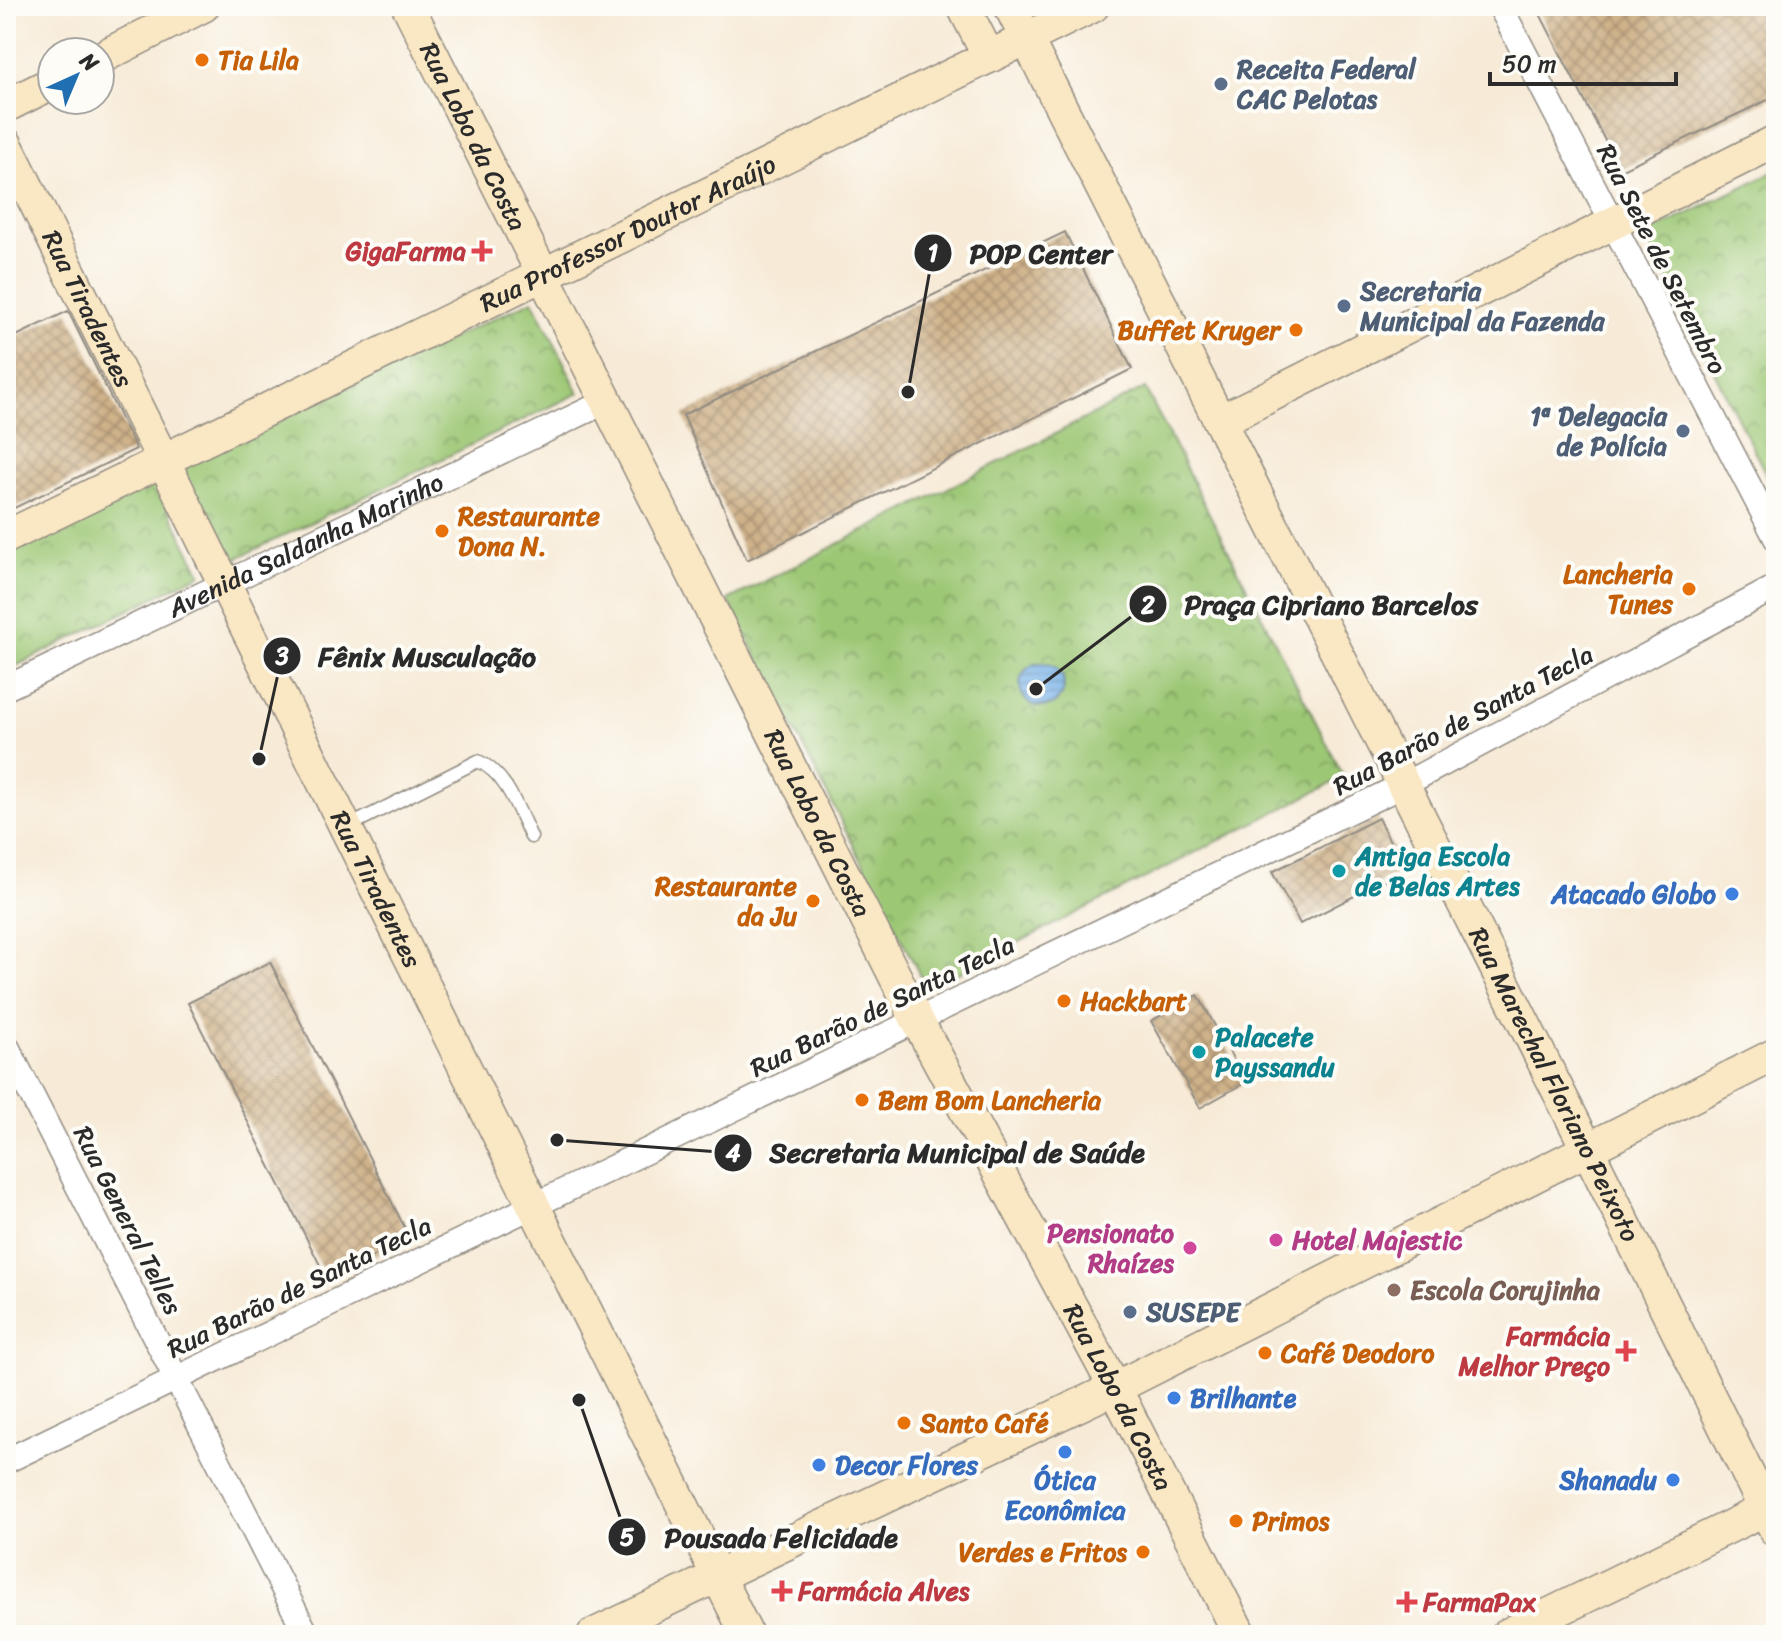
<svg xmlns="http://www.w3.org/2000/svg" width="1782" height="1641" font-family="Sriracha,sans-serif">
  <defs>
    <pattern id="park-crowns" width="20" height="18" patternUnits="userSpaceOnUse" patternTransform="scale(2)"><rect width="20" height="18" fill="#9cc775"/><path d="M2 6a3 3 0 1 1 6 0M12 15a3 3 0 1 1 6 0" fill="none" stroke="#7fa260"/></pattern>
    <pattern id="water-rules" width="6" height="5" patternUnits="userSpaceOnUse" patternTransform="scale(2)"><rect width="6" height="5" fill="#78b2e9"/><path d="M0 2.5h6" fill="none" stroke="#6391bd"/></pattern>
    <pattern id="building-cross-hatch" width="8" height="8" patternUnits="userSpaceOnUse" patternTransform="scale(2)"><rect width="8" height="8" fill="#cfb28a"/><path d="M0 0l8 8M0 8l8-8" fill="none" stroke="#a89171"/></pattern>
  </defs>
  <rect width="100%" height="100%" fill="#fdfcf7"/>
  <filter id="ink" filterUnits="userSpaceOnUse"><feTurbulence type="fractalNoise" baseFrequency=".0125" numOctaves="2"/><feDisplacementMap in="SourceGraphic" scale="16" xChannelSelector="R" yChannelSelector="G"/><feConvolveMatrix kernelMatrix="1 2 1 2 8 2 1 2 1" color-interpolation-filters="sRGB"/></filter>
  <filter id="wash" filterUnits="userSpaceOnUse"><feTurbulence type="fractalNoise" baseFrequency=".006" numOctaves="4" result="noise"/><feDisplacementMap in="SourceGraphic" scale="32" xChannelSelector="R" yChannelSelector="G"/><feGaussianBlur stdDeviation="1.8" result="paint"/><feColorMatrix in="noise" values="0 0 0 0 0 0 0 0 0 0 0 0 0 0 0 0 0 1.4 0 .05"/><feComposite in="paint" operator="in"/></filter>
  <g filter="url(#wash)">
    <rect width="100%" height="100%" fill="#f7ebd8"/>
    <!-- park -->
    <path fill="url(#park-crowns)" stroke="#647950" stroke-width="2" d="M1776 170V494L1645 235Z
      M533 300 579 393 225 564 179 466Z
      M1145 388 1344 777 927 989 728 600Z
      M153 479 201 574 6 671V550Z"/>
    <!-- water -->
    <path fill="url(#water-rules)" stroke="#526e8a" stroke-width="2" d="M1020 685a22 22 0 1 1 44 0a22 22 0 1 1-44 0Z"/>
    <g id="blocks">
      <!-- building -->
      <path fill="url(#building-cross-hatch)" d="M1536 6H1776V96L1620 170Z
        M1065 232 1132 369 747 560 683 415Z
        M68 311 136 449 6 512V341Z
        M1378 818 1405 870 1300 924 1272 872Z
        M270 962 410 1238 327 1279 188 1003Z
        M1198 995 1246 1082 1200 1108 1151 1021Z"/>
    </g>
  </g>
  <g filter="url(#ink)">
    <use href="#blocks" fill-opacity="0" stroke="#918b82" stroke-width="2"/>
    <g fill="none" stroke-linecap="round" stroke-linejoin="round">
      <!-- lane casing -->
      <g stroke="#918b82" stroke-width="15">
        <path id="lane" d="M347 827 478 761C507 774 518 810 531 837"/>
      </g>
      <!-- street casing -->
      <g stroke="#918b82" stroke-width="27">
        <g id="street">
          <path d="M1500 6 1776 538"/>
          <path id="s1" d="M6 688 605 402"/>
          <path d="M6 1045 307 1635"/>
          <path d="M6 1461 1403 785 1776 587"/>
        </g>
      </g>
      <!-- secondary casing -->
      <g stroke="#918b82" stroke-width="35">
        <g id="secondary">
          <path id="s2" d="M408 6 917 1020 1115 1388 1240 1635"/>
          <path d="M963 6 989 57"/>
          <path id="s3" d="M1010 6 1587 1148 1776 1531"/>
          <path d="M100 58 203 6"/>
          <path d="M6 106 52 83"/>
          <path id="s4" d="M6 144 747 1635"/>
          <path d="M1220 421 1776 141"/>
          <path id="s5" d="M6 537 1093 6"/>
          <path d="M593 1635 1115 1388 1776 1054"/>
          <path d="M1507 1635 1776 1504"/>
        </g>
      </g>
      <!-- lane -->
      <use href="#lane" stroke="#fff" stroke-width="12"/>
      <!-- street -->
      <use href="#street" stroke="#fff" stroke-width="24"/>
      <!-- secondary -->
      <use href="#secondary" stroke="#fae7c3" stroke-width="32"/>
    </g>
  </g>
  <!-- markers -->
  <g fill="#e8710a" stroke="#fdfcf7" stroke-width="3">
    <circle cx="202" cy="60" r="8"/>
    <circle cx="1296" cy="330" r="8"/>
    <circle cx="442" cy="531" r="8"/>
    <circle cx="1689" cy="589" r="8"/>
    <circle cx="813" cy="901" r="8"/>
    <circle cx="1064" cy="1001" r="8"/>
    <circle cx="862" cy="1100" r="8"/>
    <circle cx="1265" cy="1353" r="8"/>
    <circle cx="904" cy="1423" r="8"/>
    <circle cx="1236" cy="1521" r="8"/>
    <circle cx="1143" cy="1552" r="8"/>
  </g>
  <g fill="#5c6f8a" stroke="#fdfcf7" stroke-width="3">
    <circle cx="1221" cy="84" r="8"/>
    <circle cx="1344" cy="306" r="8"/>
    <circle cx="1683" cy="431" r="8"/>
    <circle cx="1130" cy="1312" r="8"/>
  </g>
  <g fill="#e0444e" stroke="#fdfcf7" stroke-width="3">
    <path d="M478 239h8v8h8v8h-8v8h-8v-8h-8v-8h8z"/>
    <path d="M1622 1339h8v8h8v8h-8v8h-8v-8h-8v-8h8z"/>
    <path d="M778 1579h8v8h8v8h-8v8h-8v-8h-8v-8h8z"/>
    <path d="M1403 1590h8v8h8v8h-8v8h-8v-8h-8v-8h8z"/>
  </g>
  <g fill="#0f9aa8" stroke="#fdfcf7" stroke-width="3">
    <circle cx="1339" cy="871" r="8"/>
    <circle cx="1199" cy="1052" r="8"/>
  </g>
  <g fill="#3f7fe0" stroke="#fdfcf7" stroke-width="3">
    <circle cx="1732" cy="894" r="8"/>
    <circle cx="1174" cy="1398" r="8"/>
    <circle cx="1065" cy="1452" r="8"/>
    <circle cx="819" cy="1465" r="8"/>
    <circle cx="1673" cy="1480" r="8"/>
  </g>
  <g fill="#d1479c" stroke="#fdfcf7" stroke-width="3">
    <circle cx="1276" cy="1240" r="8"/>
    <circle cx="1190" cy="1248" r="8"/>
  </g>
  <circle fill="#8d6e63" stroke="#fdfcf7" stroke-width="3" cx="1394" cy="1290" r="8"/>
  <g text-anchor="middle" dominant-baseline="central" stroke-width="8" stroke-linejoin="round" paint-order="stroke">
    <!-- food labels -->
    <g font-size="26" font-weight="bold" fill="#c56008" stroke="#fdfcf7" text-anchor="start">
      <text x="218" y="60">Tia Lila</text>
      <text x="1280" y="330" text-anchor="end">Buffet Kruger</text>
      <text x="458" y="516">Restaurante<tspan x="458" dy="30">Dona N.</tspan></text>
      <text x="1673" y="574" text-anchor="end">Lancheria<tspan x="1673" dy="30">Tunes</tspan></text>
      <text x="797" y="886" text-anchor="end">Restaurante<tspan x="797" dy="30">da Ju</tspan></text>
      <text x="1080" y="1001">Hackbart</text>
      <text x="878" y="1100">Bem Bom Lancheria</text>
      <text x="1281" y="1353">Café Deodoro</text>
      <text x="920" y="1423">Santo Café</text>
      <text x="1252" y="1521">Primos</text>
      <text x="1127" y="1552" text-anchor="end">Verdes e Fritos</text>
    </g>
    <!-- service labels -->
    <g font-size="26" font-weight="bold" fill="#4e5e75" stroke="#fdfcf7" text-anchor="start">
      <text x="1237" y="69">Receita Federal<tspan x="1237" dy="30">CAC Pelotas</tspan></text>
      <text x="1360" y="291">Secretaria<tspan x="1360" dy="30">Municipal da Fazenda</tspan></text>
      <text x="1667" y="416" text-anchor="end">1ª Delegacia<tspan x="1667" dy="30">de Polícia</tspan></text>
      <text x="1146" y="1312">SUSEPE</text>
    </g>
    <!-- street labels -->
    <g font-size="26" fill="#2b2b2b" stroke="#fdfcf7">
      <text stroke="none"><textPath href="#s2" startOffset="146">Rua Lobo da Costa</textPath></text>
      <text stroke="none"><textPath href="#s5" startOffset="692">Rua Professor Doutor Araújo</textPath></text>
      <text transform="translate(1662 259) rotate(63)">Rua Sete de Setembro</text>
      <text stroke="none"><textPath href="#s4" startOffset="184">Rua Tiradentes</textPath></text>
      <text stroke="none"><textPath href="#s1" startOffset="332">Avenida Saldanha Marinho</textPath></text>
      <text transform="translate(1463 720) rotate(-28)">Rua Barão de Santa Tecla</text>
      <text stroke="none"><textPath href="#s2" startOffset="914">Rua Lobo da Costa</textPath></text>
      <text stroke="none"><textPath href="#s4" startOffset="832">Rua Tiradentes</textPath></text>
      <text transform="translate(882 1006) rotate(-26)">Rua Barão de Santa Tecla</text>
      <text stroke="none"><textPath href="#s3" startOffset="1208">Rua Marechal Floriano Peixoto</textPath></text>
      <text transform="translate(128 1220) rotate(63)">Rua General Telles</text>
      <text transform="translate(299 1287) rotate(-26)">Rua Barão de Santa Tecla</text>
      <text stroke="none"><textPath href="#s2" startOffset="1562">Rua Lobo da Costa</textPath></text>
    </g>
    <!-- health labels -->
    <g font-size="26" font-weight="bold" fill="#be3a42" stroke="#fdfcf7" text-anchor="end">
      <text x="466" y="251">GigaFarma</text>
      <text x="1610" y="1336">Farmácia<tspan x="1610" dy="30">Melhor Preço</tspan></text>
      <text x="798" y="1591" text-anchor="start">Farmácia Alves</text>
      <text x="1423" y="1602" text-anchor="start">FarmaPax</text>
    </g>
    <!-- culture labels -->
    <g font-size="26" font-weight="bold" fill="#0d838f" stroke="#fdfcf7" text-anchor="start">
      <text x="1355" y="856">Antiga Escola<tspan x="1355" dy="30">de Belas Artes</tspan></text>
      <text x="1215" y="1037">Palacete<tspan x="1215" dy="30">Payssandu</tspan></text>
    </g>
    <!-- shop labels -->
    <g font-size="26" font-weight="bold" fill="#366cbe" stroke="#fdfcf7" text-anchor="end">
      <text x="1716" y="894">Atacado Globo</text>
      <text x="1190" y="1398" text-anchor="start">Brilhante</text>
      <text x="835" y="1465" text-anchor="start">Decor Flores</text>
      <text x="1065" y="1480" text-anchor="middle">Ótica<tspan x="1065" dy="30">Econômica</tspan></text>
      <text x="1657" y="1480">Shanadu</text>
    </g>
    <!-- hotel labels -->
    <g font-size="26" font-weight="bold" fill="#b23c85" stroke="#fdfcf7" text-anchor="end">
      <text x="1174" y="1233">Pensionato<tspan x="1174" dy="30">Rhaízes</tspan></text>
      <text x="1292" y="1240" text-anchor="start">Hotel Majestic</text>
    </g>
    <!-- education labels -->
    <g font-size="26" font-weight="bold" fill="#785e54" stroke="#fdfcf7" text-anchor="start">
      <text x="1410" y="1290">Escola Corujinha</text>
    </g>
  </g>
  <!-- callouts -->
  <path fill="none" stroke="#2b2b2b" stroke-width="3" d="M908 392L933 253M1036 689L1148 604M259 759L282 656M557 1140L733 1153M579 1400L627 1537"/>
  <g fill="#2b2b2b" stroke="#fdfcf7" stroke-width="3">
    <circle cx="908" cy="392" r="8"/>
    <circle cx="1036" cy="689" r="8"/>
    <circle cx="259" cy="759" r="8"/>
    <circle cx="557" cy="1140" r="8"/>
    <circle cx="579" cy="1400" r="8"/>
    <circle cx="933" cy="253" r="20"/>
    <circle cx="1148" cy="604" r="20"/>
    <circle cx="282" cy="656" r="20"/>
    <circle cx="733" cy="1153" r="20"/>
    <circle cx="627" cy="1537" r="20"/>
  </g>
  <g font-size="24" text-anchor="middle" font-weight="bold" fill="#fff">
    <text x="933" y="261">1</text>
    <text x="1148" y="613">2</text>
    <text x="282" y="664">3</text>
    <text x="733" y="1161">4</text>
    <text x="627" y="1545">5</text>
  </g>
  <g font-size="28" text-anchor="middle" font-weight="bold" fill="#2b2b2b" stroke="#fdfcf7" stroke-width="8" stroke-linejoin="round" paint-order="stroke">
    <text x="1041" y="263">POP Center</text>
    <text x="1331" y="614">Praça Cipriano Barcelos</text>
    <text x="427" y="666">Fênix Musculação</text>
    <text x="957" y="1162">Secretaria Municipal de Saúde</text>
    <text x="781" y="1547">Pousada Felicidade</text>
  </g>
  <!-- margin -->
  <rect width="1782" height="1641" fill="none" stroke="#fdfcf7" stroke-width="32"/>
  <!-- north arrow -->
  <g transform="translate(76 76) rotate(44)"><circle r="38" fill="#fdfcf7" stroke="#a9a8a5" stroke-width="2"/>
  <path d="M0-6L14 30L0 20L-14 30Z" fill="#1f6fb2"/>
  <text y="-12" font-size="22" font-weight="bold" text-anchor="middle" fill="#2b2b2b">N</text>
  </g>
  <!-- scale -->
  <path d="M1490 72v12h186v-12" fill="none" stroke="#2b2b2b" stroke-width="4"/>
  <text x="1502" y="72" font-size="24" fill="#2b2b2b" stroke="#fdfcf7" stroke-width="6" paint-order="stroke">50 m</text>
</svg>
